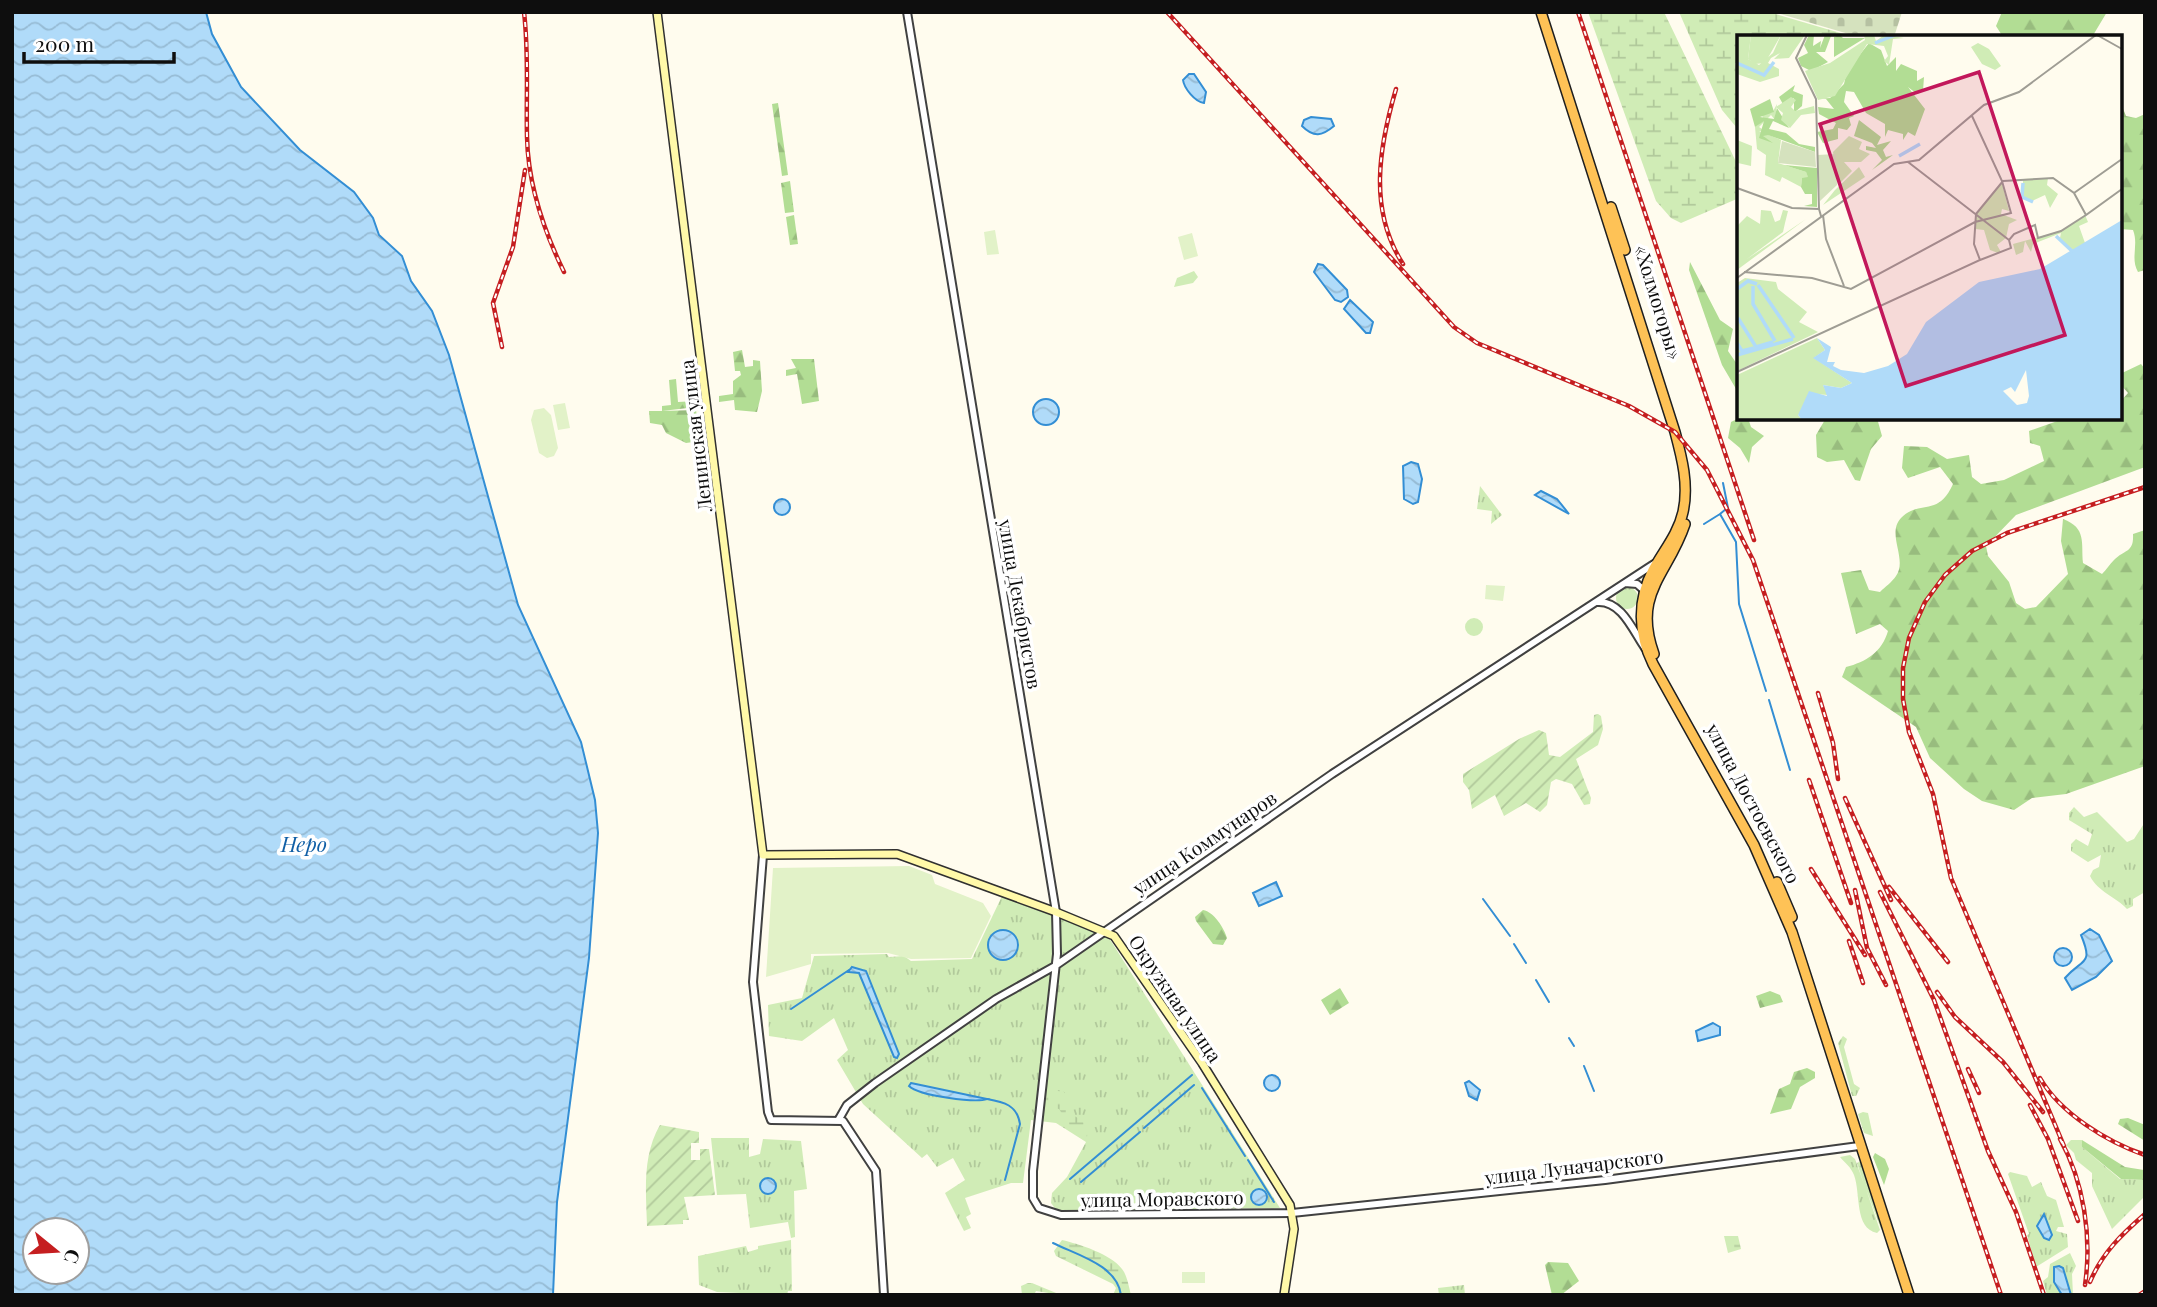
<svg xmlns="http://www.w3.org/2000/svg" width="2157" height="1307" font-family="'Playfair Display',serif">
  <defs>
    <pattern id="grass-tufts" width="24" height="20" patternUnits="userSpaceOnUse" patternTransform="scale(1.75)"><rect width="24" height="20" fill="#d0ecb6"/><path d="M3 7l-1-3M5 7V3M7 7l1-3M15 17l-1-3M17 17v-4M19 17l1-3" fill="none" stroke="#b1c99b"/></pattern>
    <pattern id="forest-firs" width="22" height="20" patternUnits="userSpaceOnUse" patternTransform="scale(1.75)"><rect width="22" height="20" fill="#b2dd94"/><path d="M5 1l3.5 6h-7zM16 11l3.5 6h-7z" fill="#98bc7e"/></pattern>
    <pattern id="wetland-marsh" width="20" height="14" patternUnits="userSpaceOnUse" patternTransform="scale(1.75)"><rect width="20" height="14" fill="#d0ecb6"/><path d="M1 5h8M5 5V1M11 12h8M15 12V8" fill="none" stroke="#b1c99b"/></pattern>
    <pattern id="cemetery-stones" width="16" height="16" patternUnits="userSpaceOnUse" patternTransform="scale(1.75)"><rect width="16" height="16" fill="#d5e2be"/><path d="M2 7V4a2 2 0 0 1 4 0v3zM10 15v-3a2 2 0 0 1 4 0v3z" fill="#b6c1a2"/></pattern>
    <pattern id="garden-furrows" width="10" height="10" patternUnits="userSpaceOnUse" patternTransform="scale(1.75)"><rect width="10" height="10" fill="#d0ecb6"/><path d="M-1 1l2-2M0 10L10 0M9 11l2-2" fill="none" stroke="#b1c99b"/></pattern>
    <pattern id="water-waves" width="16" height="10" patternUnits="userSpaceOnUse" patternTransform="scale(1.75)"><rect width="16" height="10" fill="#b0dbf9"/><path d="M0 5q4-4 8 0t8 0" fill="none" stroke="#96bbd4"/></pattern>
  </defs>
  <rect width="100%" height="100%" fill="#fffcee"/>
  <!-- grass -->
  <path fill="url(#grass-tufts)" d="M1194 271 1198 277 1193 283 1174 287 1177 278Z
    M1480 486 1502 515 1491 524 1492 511 1477 509Z
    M1616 598a11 11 0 1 1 22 0a11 11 0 1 1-22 0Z
    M1465 627a9 9 0 1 1 18 0a9 9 0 1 1-18 0Z
    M2074 807 2084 817 2097 812 2127 842 2134 839 2145 822V892L2133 899V906L2127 909C2116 897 2098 892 2090 876L2093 870 2099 867 2101 855 2088 862 2071 851V844L2076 839 2088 846 2092 834 2069 820V813Z
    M1003 894 1104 930 1280 1208 1057 1211 1051 1203 1052 1193 1067 1177 1086 1142 1056 1123 1031 1120 1023 1183H1011L965 1198 971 1214 966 1217 971 1228 964 1231 945 1193 965 1180 953 1158 937 1167 927 1154 922 1158 863 1104 837 1060 848 1050 834 1018 802 1041 769 1036 768 1005 802 998 814 956 887 954 889 957 904 956 911 961 972 959Z
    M1843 1036 1847 1039 1844 1047 1854 1084 1860 1088 1856 1096H1852L1838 1043Z
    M1863 1112 1868 1113 1873 1136 1864 1133 1858 1114Z
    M711 1138H749V1157L760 1154 763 1139 801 1141 807 1189 794 1191 795 1237 791 1238 788 1222 750 1228 746 1194 717 1195Z
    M2071 1140H2082V1147L2120 1179 2145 1180V1196L2112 1229 2092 1186V1173L2076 1160 2074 1153 2066 1145Z
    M1850 1155 1855 1159 1864 1184 1857 1163 1861 1161 1883 1224 1881 1229 1866 1189 1880 1230 1877 1233C1854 1228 1861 1194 1854 1175 1851 1167 1845 1163 1840 1157Z
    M2010 1172 2027 1176 2032 1187 2041 1182 2047 1196 2056 1200 2064 1227H2058L2056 1231 2067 1234 2068 1247 2036 1267 2027 1235 2029 1234 2008 1174Z
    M791 1240 792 1291H788L787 1295 717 1292 699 1285 698 1256 746 1246 748 1252 758 1249V1246Z
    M2070 1253 2076 1266 2072 1274 2073 1295H2047L2043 1281 2048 1277 2050 1264Z
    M1464 1285 1465 1295H1439L1438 1288Z"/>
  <!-- forest -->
  <path fill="url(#forest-firs)" d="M2002 12H2107L2092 37H2003L1996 26Z
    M2120 101 2126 116 2136 118 2145 114V270L2138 272C2130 258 2139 245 2133 230L2120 229Z
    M778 103 788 175 782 176 772 104Z
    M790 181 794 212 785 213 781 183Z
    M794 215 798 244 790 245 786 217Z
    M1690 262 1720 320 1733 329 1728 351 1739 367V394L1722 365 1689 270Z
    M742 350 745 367 753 366V360L760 361 762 391 757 412 735 410 734 400 719 402V396L733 394V381L741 375 740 371H735L733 352Z
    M791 359H814L819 401 802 404 797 374 786 376V370L796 368Z
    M2141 364 2145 369V467L2016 515 1986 546 1988 556 2009 582 2016 603 2025 609 2036 607 2068 574 2061 541 2063 519C2087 528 2081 543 2083 563L2102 574C2106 570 2110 564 2114 560 2125 549 2134 553 2133 534L2145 530V766L2066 794 2032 798 2014 810 1982 801 1964 789 1930 758 1916 727 1842 677 1846 667C1866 662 1882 652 1888 631L1880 624 1856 634 1841 573 1861 570 1869 590 1880 592C1885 587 1892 582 1896 576 1908 559 1886 534 1901 518 1919 499 1938 518 1953 484L1940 467 1908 478 1902 468 1904 446 1927 447 1947 459 1969 455 1972 477 1981 484 2004 480 2044 461 2040 446 2030 443 2029 431 2066 418H2120V402L2128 393 2121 385 2120 374Z
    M676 379 678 402 696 401V407L662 411 696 410 700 441 686 443 666 433 662 425 650 423 649 411H662V406L671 405 669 380Z
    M1739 418H1748L1751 427 1764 436 1752 447 1749 463 1740 448 1728 438 1731 422Z
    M1826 418H1877L1882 436 1871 449 1860 481 1855 480 1844 460 1827 462 1817 457 1816 435Z
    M1203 910C1214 912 1224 928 1227 938L1223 945 1213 944 1196 921 1195 917Z
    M1340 988 1349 1003 1330 1015 1321 1000Z
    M1770 991 1780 995 1783 1002 1760 1008 1756 996Z
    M1807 1068 1815 1072V1078L1800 1087 1791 1109 1770 1114 1779 1089 1790 1084 1794 1072Z
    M2128 1118 2145 1125V1141L2118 1124 2120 1119Z
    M2082 1140 2125 1167 2144 1170 2145 1180 2121 1179 2082 1147Z
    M1875 1153 1885 1159 1889 1169 1884 1185 1873 1157Z
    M1548 1262 1568 1263 1579 1281 1561 1295H1552L1545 1265Z"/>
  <!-- wetland -->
  <path fill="url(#wetland-marsh)" d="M1588 12H1664L1739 168V198L1681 223 1671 218 1656 201Z
    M1679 12H1769L1854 37H1739V63H1735L1739 84 1737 128 1722 110Z
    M1052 1090 1064 1092 1068 1098 1066 1105 1071 1113 1088 1126 1087 1137 1073 1130 1059 1109 1047 1107 1045 1097Z
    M1724 1236H1738L1741 1249 1728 1253Z
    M1062 1240C1079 1244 1111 1254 1122 1269 1127 1275 1129 1287 1131 1295H1113L1116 1288 1113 1284 1056 1256 1054 1251Z
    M1028 1283H1032L1061 1295 1036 1291 1034 1295H1022L1021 1286Z"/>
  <!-- cemetery -->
  <path fill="url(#cemetery-stones)" d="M1774 12H1902L1894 37H1859Z"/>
  <!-- garden -->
  <path fill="url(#garden-furrows)" d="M1598 714 1601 716 1603 729 1598 745 1576 759 1591 798 1590 804 1584 805 1572 784 1556 779 1551 782 1547 805 1540 812 1526 803 1504 816 1495 795 1472 809 1469 790 1463 782V774L1519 739 1539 730 1546 733 1549 755 1560 757 1593 732 1594 715Z
    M660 1125 699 1132V1143H691V1160H700V1149H709L715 1195 684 1197 689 1220H683V1224L647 1226C646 1191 642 1156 660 1125Z"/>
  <!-- pitch -->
  <path fill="#e2f2c8" d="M995 230 999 254 987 255 984 232Z
    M1192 233 1198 256 1184 260 1178 237Z
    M565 403 570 428 558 430 553 405Z
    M544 408 551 415 558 448 554 456 547 458 539 453 531 420 534 410Z
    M1486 585 1505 586 1503 601 1485 599Z
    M909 866 932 875 935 884 983 903 991 916 971 958 911 959 888 953 811 954V964L766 977 773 868Z
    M1182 1272H1205V1283H1182Z"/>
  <!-- water -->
  <path fill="url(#water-waves)" stroke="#338ed4" stroke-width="2" fill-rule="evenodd" d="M12 12H206L212 34 241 87 300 150 354 192 373 218 379 235 402 256 411 281 432 311 449 355 518 605 581 742 595 800 598 833 589 958 557 1202 553 1295H12ZM35 1230H77V1272H35Z
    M1189 74H1194L1206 92 1204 103C1195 102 1184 88 1183 80Z
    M1311 117 1331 119 1334 126C1322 136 1314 138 1302 126L1304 120Z
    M1318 264 1323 265 1347 290 1348 297 1341 302 1335 300 1314 272Z
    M1350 300 1373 322 1370 333H1366L1344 309Z
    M1033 412a13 13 0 1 1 26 0a13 13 0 1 1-26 0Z
    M1411 462 1418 464 1422 479 1418 502 1413 504 1404 499 1403 466Z
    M1541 491 1557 499 1569 514 1535 495Z
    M774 507a8 8 0 1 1 16 0a8 8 0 1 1-16 0Z
    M1276 882 1282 896 1259 906 1253 893Z
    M2090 929 2099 935 2112 961 2096 977 2072 990 2065 978C2082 958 2094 966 2081 935Z
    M988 945a15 15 0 1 1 30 0a15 15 0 1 1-30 0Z
    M2054 957a9 9 0 1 1 18 0a9 9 0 1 1-18 0Z
    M852 967 866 971 899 1054 897 1058 894 1057 859 973 848 972Z
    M1713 1023 1720 1027V1035L1698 1041 1696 1031Z
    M1264 1083a8 8 0 1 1 16 0a8 8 0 1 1-16 0Z
    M1469 1081 1480 1090 1477 1100 1469 1096 1465 1083Z
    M911 1083 987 1099C976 1103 919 1096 909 1086Z
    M760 1186a8 8 0 1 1 16 0a8 8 0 1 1-16 0Z
    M1251 1197a8 8 0 1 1 16 0a8 8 0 1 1-16 0Z
    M2044 1214 2052 1235 2049 1240 2044 1238 2037 1226Z
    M2059 1266 2063 1268 2071 1295H2062L2054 1282V1267Z"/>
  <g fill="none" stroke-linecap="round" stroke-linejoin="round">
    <!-- stream -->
    <path stroke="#338ed4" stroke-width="2" d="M1723 483 1728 508
      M1726 509 1720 514 1736 542 1739 604 1766 691
      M1704 524 1720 514
      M1769 700 1790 770
      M1483 899 1510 936
      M1514 944 1526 963
      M1536 980 1549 1002
      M791 1009 849 970
      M1569 1038 1574 1046
      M1584 1066 1594 1091
      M1202 1088 1245 1156
      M987 1099C1004 1102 1017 1105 1020 1124L1005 1180
      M1144 1128 1194 1085
      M1248 1160 1274 1202
      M1070 1179 1192 1075
      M1081 1182 1140 1132
      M1053 1243C1077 1255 1117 1265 1121 1295"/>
    <!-- tertiary casing -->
    <g stroke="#414141" stroke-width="10">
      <path id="tertiary" d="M907 12 1056 912 1057 954 1033 1171V1198L1039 1208 1061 1215 1292 1213 1605 1180 1859 1146
        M1625 583 1637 584 1646 592
        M1598 602C1622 601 1633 631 1645 648
        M763 855 753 982 768 1112 771 1120 843 1121 876 1171 884 1295
        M839 1119 847 1105 875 1083 996 999 1055 966 1332 774 1654 564"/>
    </g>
    <!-- secondary casing -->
    <g stroke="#303030" stroke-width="10">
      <path id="secondary" d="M657 12 763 855 897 854 1056 912 1114 936 1202 1063 1290 1205 1294 1229 1284 1295"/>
    </g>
    <!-- trunk casing -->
    <g stroke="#1f1f1f" stroke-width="12">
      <path id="trunk" d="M1541 12 1675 432C1682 458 1689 485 1683 512 1678 534 1664 550 1653 570 1637 600 1638 634 1653 664L1754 845 1792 932 1909 1295
        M1611 207 1625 250
        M1654 654C1632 593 1668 575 1685 524
        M1777 882 1792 917"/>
    </g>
    <!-- tertiary -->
    <use href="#tertiary" stroke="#fff" stroke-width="6"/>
    <!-- secondary -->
    <use href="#secondary" stroke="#fff9a9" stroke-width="7"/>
    <!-- trunk -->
    <use href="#trunk" stroke="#fec256" stroke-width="9"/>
    <!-- rail casing -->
    <g stroke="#c51e20" stroke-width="4.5">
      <path id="rail" d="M524 12C529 54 526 95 527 137 528 185 543 229 564 272
        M1167 12 1454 327 1477 343 1629 406 1675 432 1707 470 1753 560 2001 1295
        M1578 12 1754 540
        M1396 89C1379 147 1368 210 1403 264
        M502 347 493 303 513 247 525 170
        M1818 693 1833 743 1838 779
        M1809 780 1851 903
        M1845 798 1891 900
        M1811 869 1865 955
        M1889 887 1948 962
        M1855 890 1867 948 1886 985
        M1880 892 1934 1000 1988 1151 2016 1212 2044 1295
        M1849 941 1863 983
        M1937 992 1955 1017 2003 1062 2043 1112
        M1968 1069 1979 1093
        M2040 1078C2060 1113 2107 1142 2145 1155
        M2030 1105 2048 1139 2078 1221
        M2060 1139C2084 1182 2092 1237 2085 1285
        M2064 1146 1951 878 1933 794 1909 732 1903 699V668L1909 638 1925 602 1945 575 1972 551 2007 533 2145 487
        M2090 1282C2102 1253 2122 1234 2145 1214
        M2139 1295 2145 1291"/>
    </g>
    <!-- rail -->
    <use href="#rail" stroke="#fff" stroke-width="2" stroke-dasharray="5" stroke-linecap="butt"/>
  </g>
  <g text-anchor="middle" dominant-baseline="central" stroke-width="7" stroke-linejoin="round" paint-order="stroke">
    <!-- street labels -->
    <g font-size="19" fill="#0e0e0e" stroke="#fff">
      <text transform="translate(1659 302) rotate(73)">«Холмогоры»</text>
      <text transform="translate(695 436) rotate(-97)">Ленинская улица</text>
      <text transform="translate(1021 604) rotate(80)">улица Декабристов</text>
      <text transform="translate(1754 803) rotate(62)">улица Достоевского</text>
      <text transform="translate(1204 842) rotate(-34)">улица Коммунаров</text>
      <text transform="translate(1176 998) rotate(56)">Окружная улица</text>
      <text transform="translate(1574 1166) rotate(-7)">улица Луначарского</text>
      <text transform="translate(1162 1198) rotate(-1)">улица Моравского</text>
    </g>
    <!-- water labels -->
    <g font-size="21" font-style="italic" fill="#105fa6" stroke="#fff">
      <text x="304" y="843">Неро</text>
    </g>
  </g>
  <!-- overview -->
  <g transform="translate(1737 35)">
    <rect width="385" height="385" fill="#fffcee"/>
    <path d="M14 0H44L28 28 18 29 11 24ZM40 69 38 85 34 80 22 92 28 96H22L44 105 41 128 69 137 72 143H65L64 152 45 142 43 147 28 140 29 120 20 114 18 92 27 85 24 78H35ZM311 143 310 150 321 159 313 173 308 160 295 166 286 162V144ZM265 148 272 176 265 174 264 179 280 185 272 189 269 203 260 210 264 217 261 218 253 215 247 195 238 194V180ZM24 175 34 176 38 187 43 185 46 175 51 176 48 188 46 197 10 224 69 184 0 235V191L10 181 23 189ZM348 180 351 187 342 191 348 208 336 216 323 203 324 198 296 209 294 217 288 206 286 217 279 220 276 209 324 196Z" fill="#d0ecb6"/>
    <path d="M72 0H77L76 11 84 6 83 13 88 0 94 1 88 17H79L91 27 74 36 64 31 61 23 71 18 67 10ZM103 0 106 3H128L97 22V2ZM132 8 144 15 150 31 159 22V36L164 29 180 36V46L187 42 186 56 180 59 171 52 188 74 178 101 171 97 166 105V99L151 95 148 102V89L129 78 117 57 109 56 107 67 117 81 112 83 114 90 110 95 101 93V104L86 108 80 97 96 94 99 88 82 79 81 72 97 74 89 64H81L93 63 107 49 110 36ZM58 50 56 56 66 60 65 71 51 83 49 74 53 67V76L57 75V63L47 71 42 62ZM33 64 37 77 23 82 37 84 40 73 52 93 36 86 32 94 49 98 62 109 78 112V117L31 100 26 101 36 108 22 103 27 86 18 92 13 74ZM122 85 144 102 140 110 154 106 146 115 149 122 156 120 135 135 145 125 139 117 129 115V111L139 113 135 108 117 101ZM47 130 80 133V172L67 171 75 169V159H68L64 152 65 143 71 142 69 137Z" fill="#b2dd94"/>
    <path d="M0 0H14L11 24 22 30 36 18 44 0H68L52 23 37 24 43 18 34 23 31 28 42 34V41L23 47 0 39ZM127 0H137L139 6 147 0 167 3 156 4 152 30 147 26 151 21 147 11 130 9 98 61 81 65 68 36 93 28 128 5ZM241 8 252 14 264 31 258 35 245 29 234 12ZM54 62 59 65 54 72 58 76 77 71 78 78 64 80 53 93 44 85 46 78 39 72ZM112 101 125 107 122 114 133 119 124 127H107L115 136 101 150 96 117ZM122 132 128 142 86 170 98 155ZM8 243 39 247 41 254 70 277 62 287 81 297 0 336V248ZM80 303 88 315 77 323 115 348 104 353 86 350 91 360 78 359 61 380 65 385H0V340Z" fill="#d0ecb6"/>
    <path d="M45 106 78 117 79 132 41 128ZM99 119 100 150 83 166 80 120Z" fill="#d5e2be"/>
    <path d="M0 105 15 111 14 131 1 128Z" fill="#d0ecb6"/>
    <path d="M385 185V385H65L61 380 72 356 90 361 86 350 104 353 115 348 76 323 88 315 80 303 94 312 90 327H98L96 331 104 335 127 338 151 331 170 319 189 287 242 247 303 234ZM289 335 292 361 290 368 280 370 266 356 274 352 278 357Z" fill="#b0dbf9" fill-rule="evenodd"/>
    <path fill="none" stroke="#b0dbf9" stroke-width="3.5" d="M138 8 158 0M0 28 27 40 37 27M162 121 183 109M286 148 285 162 296 167M319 201 336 217M21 250 57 303M16 251V269L38 306M0 254 11 246 20 249M1 283 19 312 36 307M0 308 5 316 17 313M0 320 56 304"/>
    <path fill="none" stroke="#9f9d94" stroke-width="2" d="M70 0 59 23 79 64 82 174M360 0 385 14M171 127 272 205M0 153 55 173 82 174 84 181M337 158 385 124M86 180 89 204 107 251M243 225 274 213 272 205 277 199 298 190 301 203 324 196 349 180M7 237 75 243 114 254 238 187 274 178 265 146 235 81M0 243 157 129 182 125 247 70 282 57 359 0M0 337 243 225 237 209 239 179 266 146 316 143 337 158 349 180 385 154"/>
    <path fill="#c2185b" fill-opacity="0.15" stroke="#c2185b" stroke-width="3.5" d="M242 37 328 300 169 351 83 89Z"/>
    <rect width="385" height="385" fill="none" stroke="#0e0e0e" stroke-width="3.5"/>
  </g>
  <!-- border -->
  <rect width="2157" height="1307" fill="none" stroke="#0e0e0e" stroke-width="28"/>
  <!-- north arrow -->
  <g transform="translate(56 1251) rotate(108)"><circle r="33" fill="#ffffff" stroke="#9f9f9f" stroke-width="2"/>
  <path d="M0-5L12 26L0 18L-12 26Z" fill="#c51e20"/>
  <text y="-10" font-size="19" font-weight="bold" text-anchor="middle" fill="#0e0e0e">С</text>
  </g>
  <!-- scale -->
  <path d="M24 52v10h150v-10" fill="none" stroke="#0e0e0e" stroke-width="3.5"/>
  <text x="35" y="52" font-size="21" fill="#0e0e0e" stroke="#ffffff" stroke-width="5" paint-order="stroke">200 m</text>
</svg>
